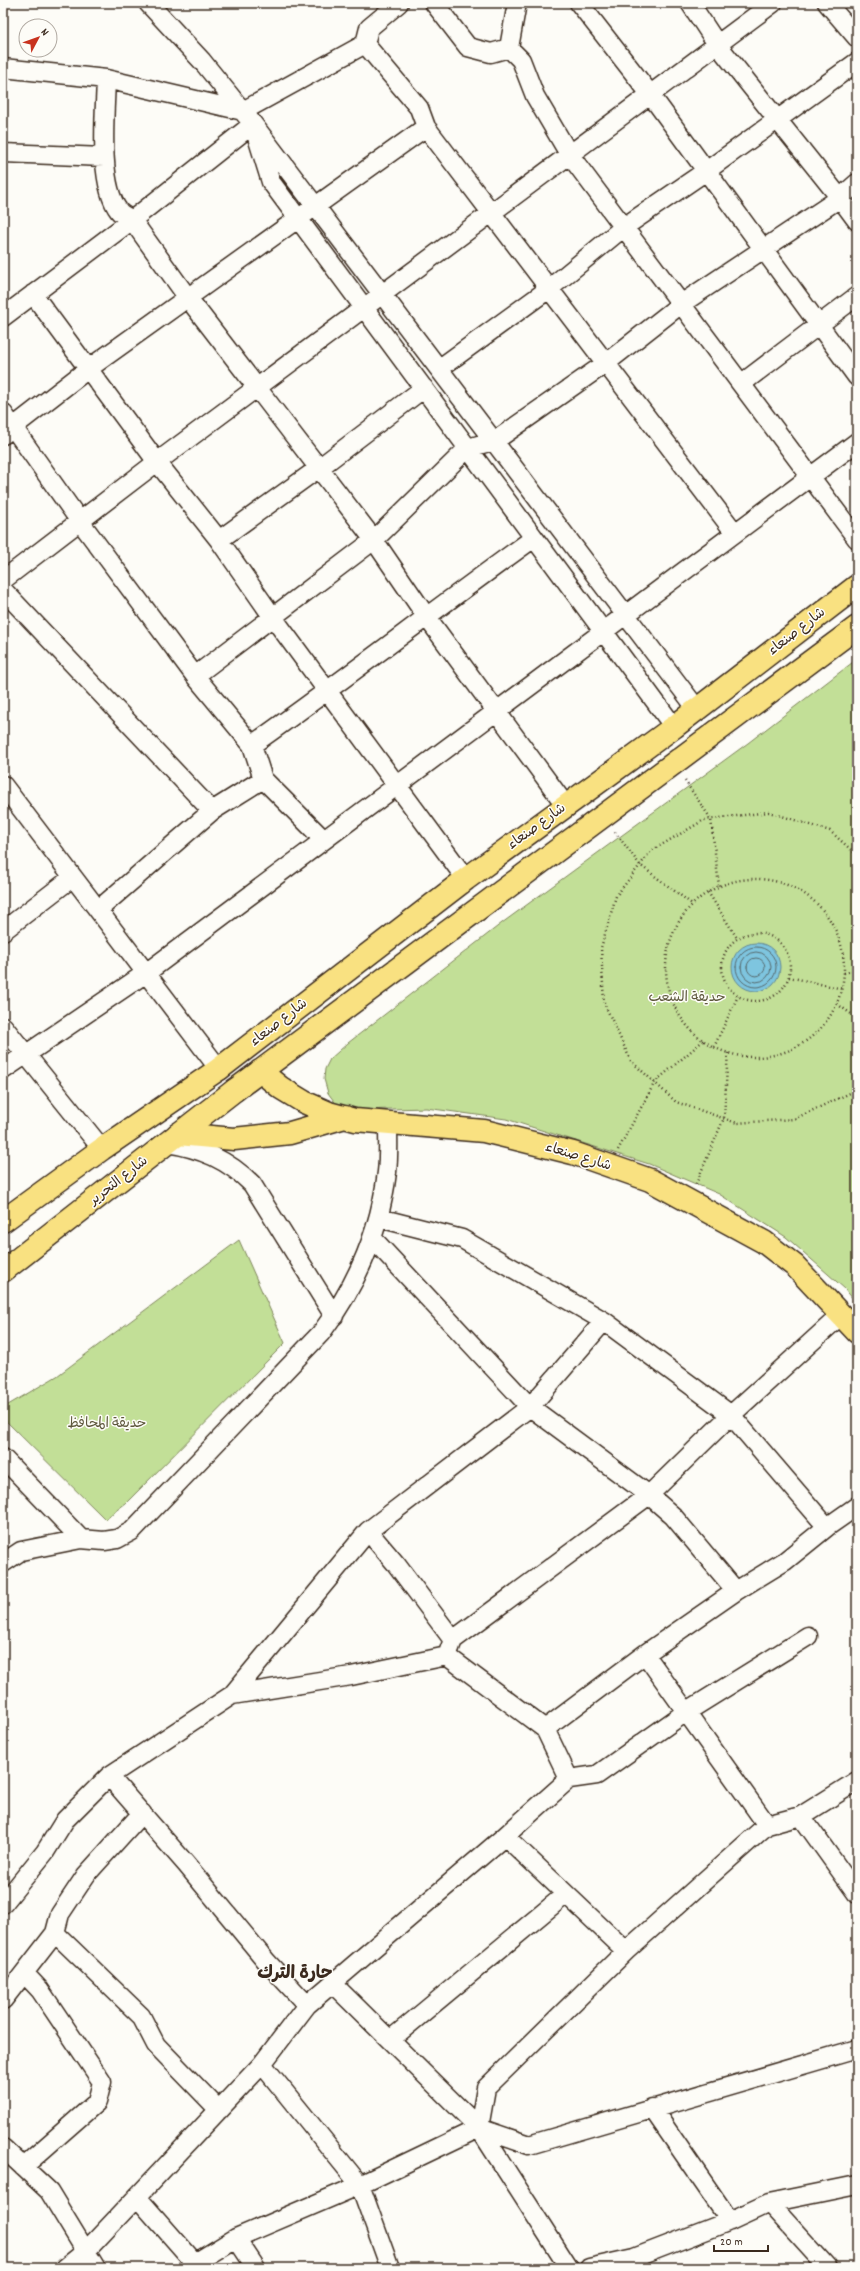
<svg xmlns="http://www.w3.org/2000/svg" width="860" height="2271" font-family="Dekko,'Playpen Sans Arabic',sans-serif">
  <rect width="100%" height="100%" fill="#fdfcf7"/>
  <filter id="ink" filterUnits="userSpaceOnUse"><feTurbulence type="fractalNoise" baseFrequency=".025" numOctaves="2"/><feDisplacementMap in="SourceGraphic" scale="8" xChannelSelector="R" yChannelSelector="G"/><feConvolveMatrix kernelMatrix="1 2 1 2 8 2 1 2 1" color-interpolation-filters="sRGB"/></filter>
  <g filter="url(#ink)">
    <!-- green -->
    <path fill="#c2df97" stroke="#7e845a" d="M857 659V1304L845 1289 786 1237 719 1194 649 1164 506 1119 426 1108 358 1110 337 1105 328 1093 324 1079 325 1069 330 1059 348 1043 502 923 748 743Z
      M239 1240 285 1343 126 1503 105 1519 3 1418V1408L57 1376Z"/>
    <!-- water -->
    <path fill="#7ec5df" stroke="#638792" d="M732 967a24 24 0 1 1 48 0a24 24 0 1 1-48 0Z"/>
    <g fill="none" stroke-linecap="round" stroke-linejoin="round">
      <!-- shore -->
      <path stroke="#56686b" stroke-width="1" d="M736 967a20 20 0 1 1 40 0a20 20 0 1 1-40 0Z
        M741 967a15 15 0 1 1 30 0a15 15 0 1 1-30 0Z
        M747 967a9 9 0 1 1 18 0a9 9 0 1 1-18 0Z"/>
      <!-- minor casing -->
      <g stroke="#3b2a1e" stroke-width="21">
        <path id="minor" d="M434 3 468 47 491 53 509 48 521 60 535 96 569 154 857 539
          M579 3 650 94 857 377
          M690 3 717 44 840 198 857 221
          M827 3 857 38
          M365 44 419 108 426 127 735 533
          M509 48 517 3
          M3 68 106 79 243 111 365 44 369 28 399 3
          M106 79C105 114 98 184 119 211 122 215 128 217 132 220L188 298 374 540 426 616 566 806
          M3 153 104 157
          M33 294 157 462 219 540 272 616 466 879
          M3 317 132 220 253 124 202 61 148 3
          M440 368 550 288 624 227 709 169 857 62
          M741 384 857 296
          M3 413 79 520 195 676 252 745 263 779 324 840
          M3 435 88 369 426 127
          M219 540 319 468 424 388
          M3 580 157 462 773 3
          M3 590 212 811
          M195 676 374 540 468 448 496 440 606 363 681 304 840 198 857 183
          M674 727 271 182 253 124 697 709
          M252 745C347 678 439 606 534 538
          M3 785 219 1069
          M98 910 212 811 263 779
          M3 931 73 877
          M3 1026 102 1149
          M3 1070 146 973 857 442
          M167 1143C201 1148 228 1160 252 1184L334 1316
          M379 1218 462 1239 604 1321 731 1415 827 1527
          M373 1239 530 1407 649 1495 673 1516 736 1591
          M3 1458 81 1539
          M368 1531 396 1564 453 1640
          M3 1563 21 1551 81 1539 104 1541 117 1539 132 1531 321 1333C357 1285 380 1232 387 1172 389 1156 388 1140 388 1124
          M645 1654 767 1825
          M447 1656 545 1729
          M232 1695 351 1676 447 1656 453 1640 649 1495 731 1415 841 1315
          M109 1776 186 1864 267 1962 307 2005
          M569 1779 597 1775 686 1712 808 1636
          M801 1816 857 1894
          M505 1836 626 1951
          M3 1904 45 1852 65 1820 109 1776 232 1695 368 1531 530 1407 604 1321
          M55 1933 141 2016 156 2045 219 2110
          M333 1984 479 2128 569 2268
          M3 2000 55 1933 60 1914 86 1875 142 1813
          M390 2040 566 1894
          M262 2064 360 2185 390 2268
          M652 2108 730 2221
          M479 2128 486 2088 626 1951 767 1825 801 1816 857 1781
          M3 2148 49 2191 96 2268
          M23 2167 97 2102 102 2082 40 1990 24 1973
          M137 2197 195 2263
          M769 2203 828 2268
          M236 2238 256 2268
          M65 2268 86 2251 262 2064 307 2005 505 1836 569 1779 545 1729 645 1654 736 1591 785 1561 827 1527 857 1506
          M187 2268 236 2238 360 2185 479 2128 529 2145 857 2049
          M589 2268 634 2258 730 2221 769 2203 857 2185"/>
      </g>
      <!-- major casing -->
      <g stroke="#3b2a1e" stroke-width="25">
        <path id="major" d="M3 1221 102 1149 219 1069
          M3 1271 235 1090"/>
      </g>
      <!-- highway casing -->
      <g stroke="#3b2a1e" stroke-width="25">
        <path id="highway" d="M219 1069 466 879 674 727 857 586
          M260 1071 281 1088 304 1102 329 1113 355 1120 484 1131 573 1153 650 1180 764 1242 795 1266 857 1332
          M235 1090 857 627
          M178 1134 234 1139 290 1133 345 1117"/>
      </g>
      <!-- path -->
      <path stroke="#3b2a1e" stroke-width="2.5" stroke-dasharray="1 3" stroke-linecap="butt" d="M685 781 711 819 719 886
        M615 832 640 865 692 904
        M857 855 830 831 769 812 704 820 651 851 616 896 601 948 604 1003 631 1061 676 1102 737 1123 794 1119 850 1093 857 1085
        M666 968a89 89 0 1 1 178 0a89 89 0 1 1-178 0Z
        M708 892 737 938
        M722 967a34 34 0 1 1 68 0a34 34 0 1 1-68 0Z
        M844 973 857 970
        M789 977 843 989
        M837 1004 857 1018
        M714 1047 738 996
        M618 1150 655 1082 705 1039
        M696 1184 724 1118 728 1051"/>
      <!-- minor -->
      <use href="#minor" stroke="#fdfcf7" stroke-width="18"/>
      <!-- major -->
      <use href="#major" stroke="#f9e181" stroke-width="22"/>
      <!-- highway -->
      <use href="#highway" stroke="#f9e181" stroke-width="22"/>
    </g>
  </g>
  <g text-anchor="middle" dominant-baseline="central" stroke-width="3" stroke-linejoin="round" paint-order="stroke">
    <!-- street labels -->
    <g font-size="14" fill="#3b2a1e" stroke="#fdfcf7">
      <text transform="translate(797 632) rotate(-38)">شارع صنعاء</text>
      <text transform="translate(537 827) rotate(-36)">شارع صنعاء</text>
      <text transform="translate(279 1023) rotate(-38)">شارع صنعاء</text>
      <text transform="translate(578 1157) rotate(17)">شارع صنعاء</text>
      <text transform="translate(119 1181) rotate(-38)">شارع التحرير</text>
    </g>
    <!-- park labels -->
    <g font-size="14" fill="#5d573c" stroke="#fdfcf7">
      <text x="687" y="998">حديقة الشعب</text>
      <text x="107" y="1424">حديقة المحافظ</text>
    </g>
    <!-- district labels -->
    <g font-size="18" font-weight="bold" fill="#3b2a1e" stroke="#fdfcf7">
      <text x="295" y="1974">حارة الترك</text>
    </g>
  </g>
  <!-- margin -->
  <rect width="860" height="2271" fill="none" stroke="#fdfcf7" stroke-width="16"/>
  <rect x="8" y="8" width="844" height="2255" fill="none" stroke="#3b2a1e" stroke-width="1.5" filter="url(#ink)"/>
  <!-- north arrow -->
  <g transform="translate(38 38) rotate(49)"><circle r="19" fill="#fdfcf7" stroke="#afa8a0"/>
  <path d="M0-3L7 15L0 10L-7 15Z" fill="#c8321e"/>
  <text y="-6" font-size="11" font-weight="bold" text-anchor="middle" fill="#3b2a1e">N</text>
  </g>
  <!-- scale -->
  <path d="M714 2245v6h54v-6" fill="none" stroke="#3b2a1e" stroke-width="2"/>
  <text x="720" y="2245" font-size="12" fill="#3b2a1e" stroke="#fdfcf7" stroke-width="3" paint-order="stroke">20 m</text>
</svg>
